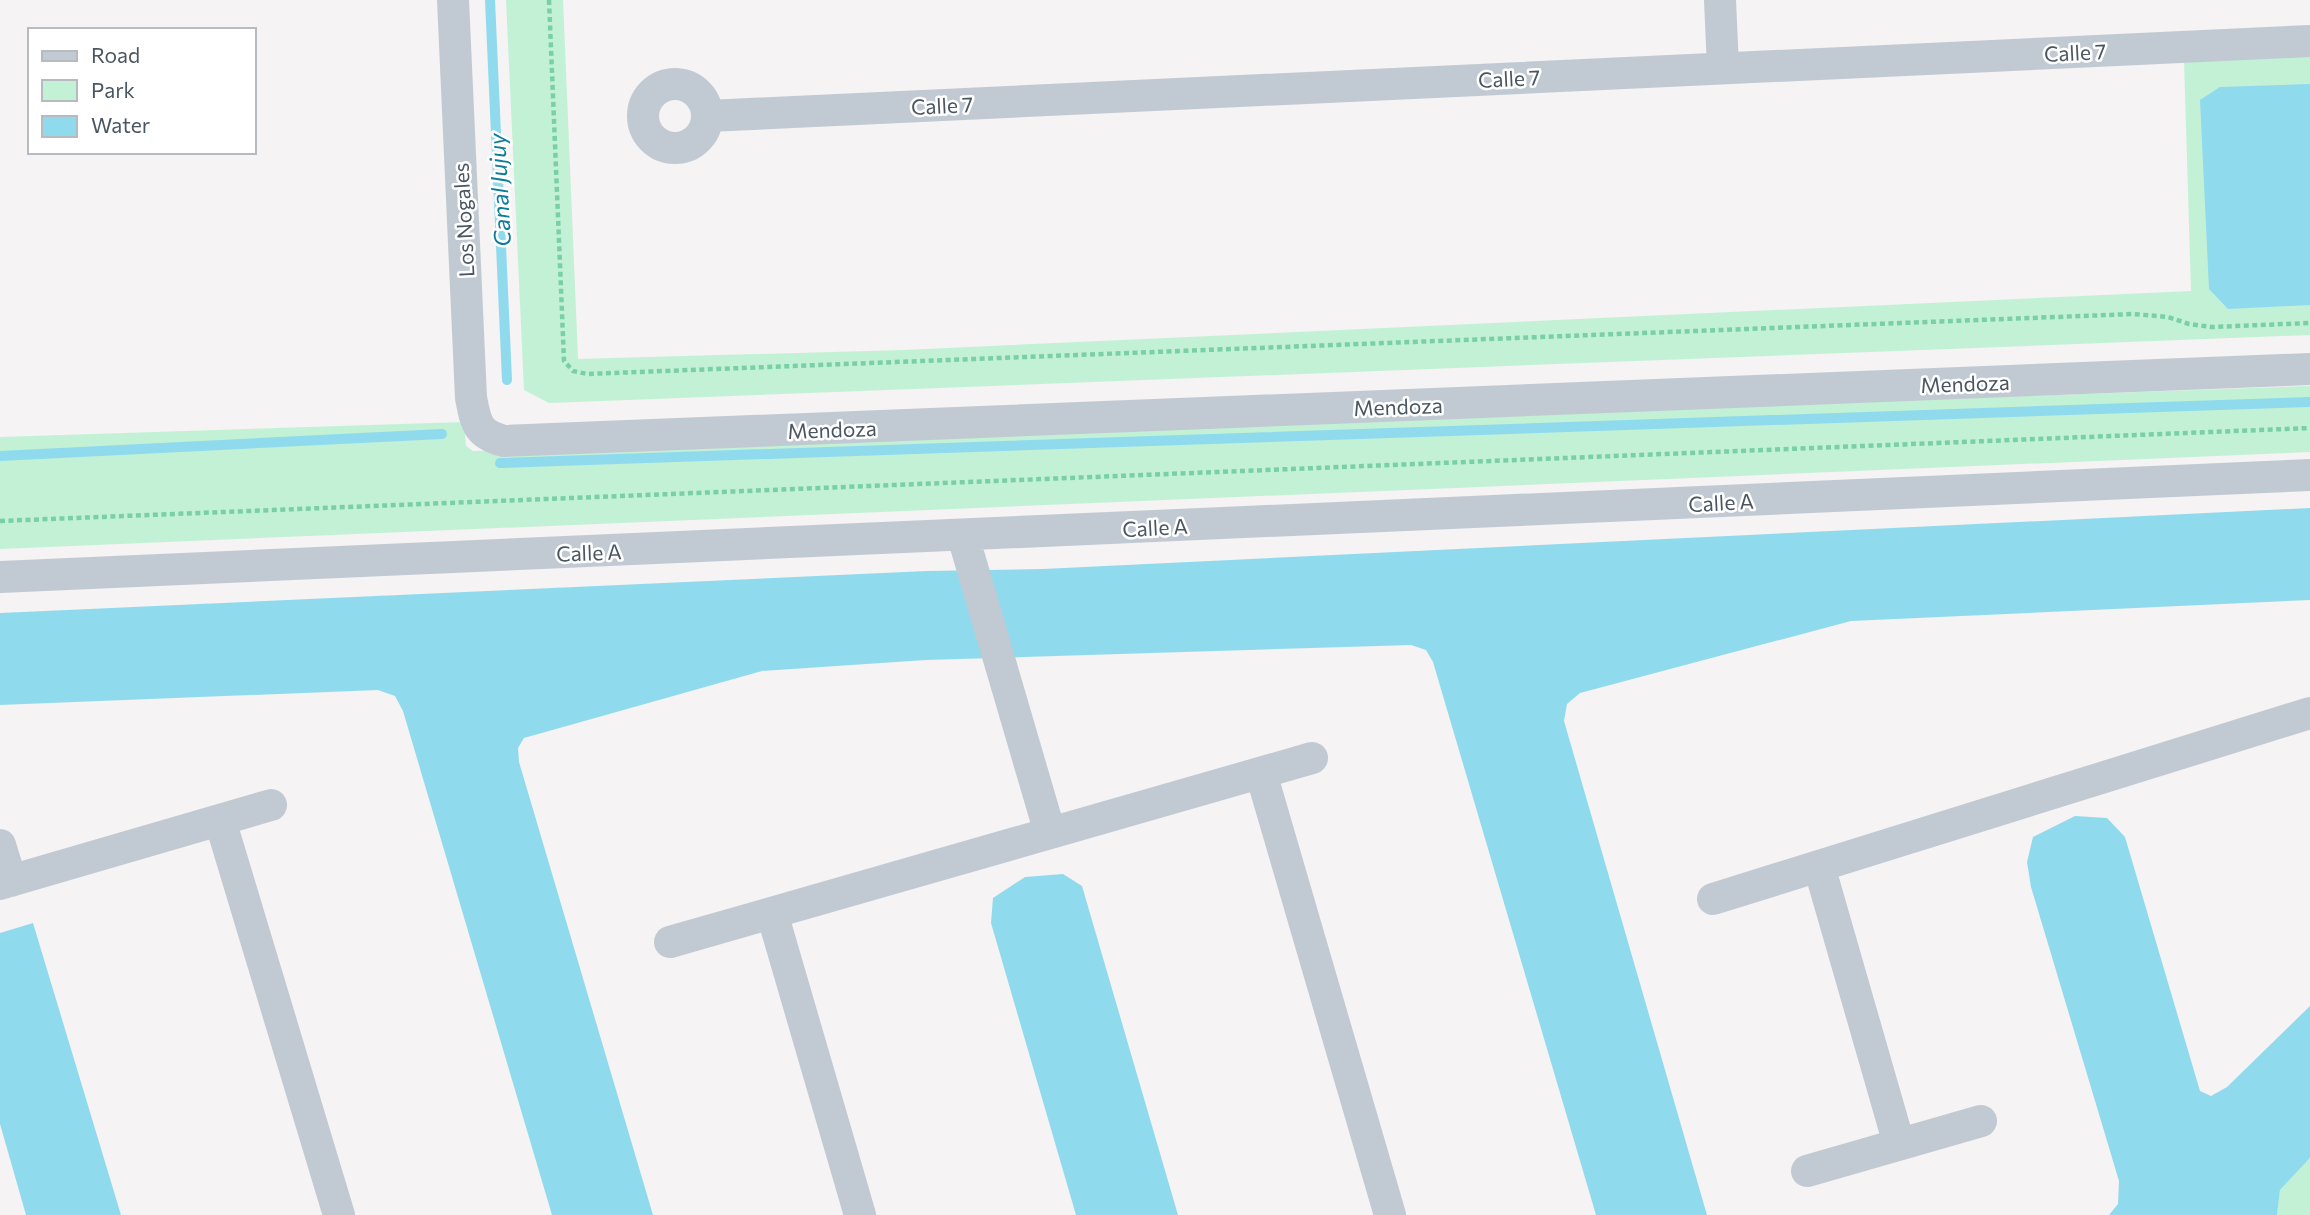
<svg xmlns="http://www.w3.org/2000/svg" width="2310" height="1215" font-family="Commissioner,sans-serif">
  <rect width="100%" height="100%" fill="#f5f3f3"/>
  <!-- green -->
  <path fill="#c3f1d5" d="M506 0H563L578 359 904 350 2191 291 2184 60 2310 55V335L549 403 524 390Z
    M2310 386V452L0 549V437L464 422 466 446 473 451Z
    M2310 1158V1215H2277L2280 1190Z"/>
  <!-- water -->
  <path fill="#90daee" d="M2310 84V305L2228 309 2209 289 2200 100 2220 87Z
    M2310 508V600L1851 621 1580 693 1567 704 1564 721 1707 1215H1596L1433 662 1426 650 1411 645 926 660 762 671 524 738 518 748 519 762 653 1215H552L403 711 395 696 378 690 0 705V613L927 571 1043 569Z
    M2075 816 2107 818 2125 837 2200 1091 2211 1096 2227 1087 2310 1006V1158L2280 1190 2277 1215H2109L2118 1204 2119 1181 2031 887 2027 862 2033 837Z
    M1063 874 1082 886 1178 1215H1076L991 923 993 898 1025 877Z
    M33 923 121 1215H26L0 1124V933Z"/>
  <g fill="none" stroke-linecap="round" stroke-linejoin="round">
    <!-- stream -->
    <path stroke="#90daee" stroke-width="10" d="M490 0 507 380
      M0 456 442 434
      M500 463 2310 402"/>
    <!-- path -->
    <path stroke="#7ad0a6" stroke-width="4.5" stroke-dasharray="5 3.5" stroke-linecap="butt" d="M549 0 564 361 573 371 587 374 2133 314 2168 317 2189 324 2212 327 2310 323
      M0 521 2310 428"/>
    <!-- street -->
    <path stroke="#c1cad2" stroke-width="32" d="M453 0 471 398C476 423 477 434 504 441L2310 369
      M1720 0 1723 68
      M643 116a32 32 0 1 1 64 0a32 32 0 1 1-64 0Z
      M708 116 2310 41
      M963 536 1050 833
      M0 577 2310 475
      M1261 773 1390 1215
      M220 820 339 1215
      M0 845 11 881
      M1819 866 1899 1144
      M0 884 271 805
      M1713 899 2310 713
      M772 913 860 1215
      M670 942 1312 758
      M1807 1171 1981 1121"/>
  </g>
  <g text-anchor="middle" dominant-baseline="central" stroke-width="5" stroke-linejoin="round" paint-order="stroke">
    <!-- street labels -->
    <g font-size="21" fill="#4a5661" stroke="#fff">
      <text transform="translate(2075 52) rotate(-3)">Calle 7</text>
      <text transform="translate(1509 78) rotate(-3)">Calle 7</text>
      <text transform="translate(942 105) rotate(-3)">Calle 7</text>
      <text transform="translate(463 220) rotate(-93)">Los Nogales</text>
      <text transform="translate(1965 383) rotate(-2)">Mendoza</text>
      <text transform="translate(1398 406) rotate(-2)">Mendoza</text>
      <text transform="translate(832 429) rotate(-2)">Mendoza</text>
      <text transform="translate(1721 502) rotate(-3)">Calle A</text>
      <text transform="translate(1155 527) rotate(-3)">Calle A</text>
      <text transform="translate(589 552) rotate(-2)">Calle A</text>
    </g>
    <!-- water labels -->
    <g font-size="23" font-style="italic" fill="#0c7c9b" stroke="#fff">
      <text transform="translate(499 190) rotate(-93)">Canal Jujuy</text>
    </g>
  </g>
  <!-- legend -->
  <rect x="28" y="28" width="228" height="126" fill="#ffffff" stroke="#b7bbc0" stroke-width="2"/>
  <rect x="42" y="51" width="35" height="10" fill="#c1cad2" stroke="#b7bbc0" stroke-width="2"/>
  <text x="91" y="63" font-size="21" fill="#4a5661">Road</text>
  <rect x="42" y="80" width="35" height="21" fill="#c3f1d5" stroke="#b7bbc0" stroke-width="2"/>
  <text x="91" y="98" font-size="21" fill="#4a5661">Park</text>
  <rect x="42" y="116" width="35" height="21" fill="#90daee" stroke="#b7bbc0" stroke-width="2"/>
  <text x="91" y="133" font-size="21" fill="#4a5661">Water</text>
</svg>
